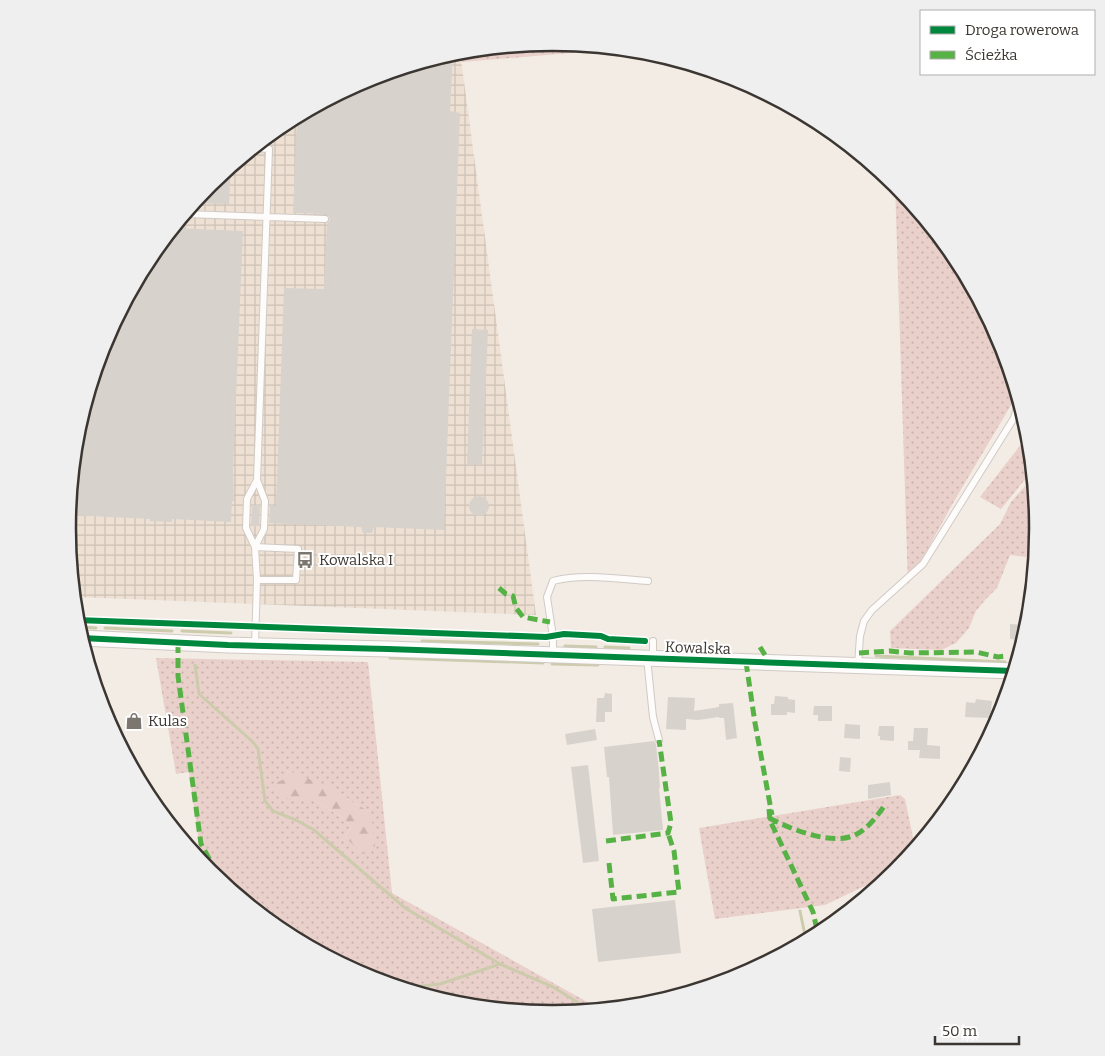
<svg xmlns="http://www.w3.org/2000/svg" width="1105" height="1056" font-family="Bitter,serif">
  <defs>
    <pattern id="industrial-grid" width="8" height="8" patternUnits="userSpaceOnUse" patternTransform="scale(1.25)"><rect width="8" height="8" fill="#eee1d3"/><path d="M0 4h8M4 0v8" fill="none" stroke="#cdc2b6"/></pattern>
    <pattern id="grass-dots" width="8" height="8" patternUnits="userSpaceOnUse" patternTransform="scale(1.25)"><rect width="8" height="8" fill="#ead0ca"/><path d="M2 2h.1M6 6h.1" fill="none" stroke="#cab3ae" stroke-width="1.8" stroke-linecap="round"/></pattern>
    <pattern id="forest-firs" width="22" height="20" patternUnits="userSpaceOnUse" patternTransform="scale(1.25)"><rect width="22" height="20" fill="#ead0ca"/><path d="M5 1l3.5 6h-7zM16 11l3.5 6h-7z" fill="#cab3ae"/></pattern>
  </defs>
  <rect width="100%" height="100%" fill="#f3ece5"/>
  <!-- industrial -->
  <path fill="url(#industrial-grid)" d="M460 52 536 615 74 597 67 528 76 433 149 258 209 185 283 124 367 79Z"/>
  <!-- grass -->
  <path fill="url(#grass-dots)" fill-rule="evenodd" d="M553 43 620 49 462 62 460 52Z
    M895 184 956 259 1001 342 1017 395 953 503 908 585Z
    M1029 434 1032 471 1001 509 980 497Z
    M1025 486 1034 487 1038 528 1034 569V558L1010 555 997 588 986 599 976 611 969 628 956 643 941 650 891 648 890 631 1000 524 1011 502Z
    M85 651 93 655 98 694Z
    M156 658 368 662 392 893 600 1009 552 1013 458 1004 366 976 283 932 209 871 202 863 189 772 176 774ZM288 771 344 795 350 801 371 812 353 844 345 837 351 827 342 817 315 801H301L282 781 285 778Z
    M900 795 905 799 915 847 896 871 875 889 871 883 825 905 715 919 699 828Z"/>
  <!-- forest -->
  <path fill="url(#forest-firs)" d="M553 43 595 47 464 55V51Z
    M288 771 336 789 344 795 350 801 371 812 375 847 366 854 362 853 345 837 351 827 342 817 315 801H301L282 797 275 792V786L276 782C284 781 285 778 288 771Z"/>
  <g fill="none" stroke-linecap="round" stroke-linejoin="round">
    <!-- stream -->
    <path stroke="#ccccac" stroke-width="3" d="M78 627 96 628
      M105 628 172 631
      M182 631 231 633
      M422 641 538 644
      M565 646 596 647
      M605 647 629 648
      M670 650 714 651
      M876 656 1005 662
      M390 658 543 663
      M552 664 598 665
      M195 665 199 694 253 742 258 749 265 801 273 811 296 820 314 830 405 908 500 964 553 987 585 1007 591 1010
      M800 911 806 940
      M405 988 440 984 500 964"/>
  </g>
  <!-- building -->
  <path fill="#d8d2cd" d="M453 53 450 111 460 113 444 530 374 527 372 533H363L361 527 269 523 270 505 276 506 284 288 324 289 327 224 330 220 329 216 326 214 293 213 297 117 367 79Z
    M231 167 229 204 194 203 209 184Z
    M174 228 243 231 233 469 234 501H232L231 522 172 519V522L150 521V519L68 515 76 433 104 342 149 258Z
    M472 329 488 330 482 465 467 464Z
    M469 506a10 10 0 1 1 20 0a10 10 0 1 1-20 0Z
    M252 505H260L259 526H251Z
    M1010 624 1025 625 1024 640 1010 639Z
    M605 693 612 694V712H605V722H596L597 698H604Z
    M775 696 788 697V699L795 700V713L787 712V715H771V704H774Z
    M668 697 695 698 694 711 719 707V704L733 703 737 738 726 740 724 718H719V717L698 720 686 719V730L666 729Z
    M976 699 992 701 990 718 965 717 966 702 975 703Z
    M814 706H832V721H818V715H813Z
    M845 724 860 725V739L844 738Z
    M879 726H894V741L880 740V736H878Z
    M914 728H928L927 745 940 746V759L919 758 920 750H908V741H913Z
    M595 729 597 740 567 745 565 734Z
    M654 741 656 744 659 771 660 788H659L663 830 613 835 609 777H607L604 747Z
    M840 757 851 758 850 772 839 771Z
    M588 765 599 861 583 863 571 767Z
    M890 782 891 795 868 799V785Z
    M675 900 681 953 598 962 592 909Z"/>
  <g fill="none" stroke-linecap="round" stroke-linejoin="round">
    <!-- service casing -->
    <g stroke="#d0cac5" stroke-width="8">
      <path id="service" d="M254 148 269 149 257 480 265 501 264 529 255 547
        M185 214 325 219
        M255 547 298 549 296 580H257
        M653 641V657
        M255 645 257 580 255 547 246 528 247 499 257 480
        M553 654V637L547 597 553 581C582 573 619 579 648 581
        M647 658 653 717 659 740
        M858 665 860 636 864 621 872 610 923 564 1014 418 1019 401"/>
    </g>
    <!-- tertiary casing -->
    <g stroke="#d0cac5" stroke-width="17">
      <path id="tertiary" d="M81 638 228 645 388 649 1014 671"/>
    </g>
    <!-- service -->
    <use href="#service" stroke="#fdfcfb" stroke-width="6"/>
    <!-- tertiary -->
    <use href="#tertiary" stroke="#fdfcfb" stroke-width="15"/>
    <!-- quiet -->
    <path stroke="#57b246" stroke-width="5" stroke-dasharray="10 5" stroke-linecap="butt" d="M499 588 506 594 513 596 516 608 523 617 550 622
      M178 643V676L201 844 222 882
      M760 647 765 655
      M859 653 890 651 910 653 976 652 998 657 1006 656
      M746 662 755 723 772 815
      M769 809 770 821 775 831 813 912 818 934
      M769 818C791 829 831 846 855 835 868 829 877 816 885 805
      M606 841 668 833 671 823 659 740
      M609 863 613 899 679 892 674 851 668 833"/>
    <!-- cycleway casing -->
    <g stroke="#fff" stroke-width="9">
      <path id="cycleway" d="M76 620 546 637 564 634 601 636 608 639 645 641
        M81 638 228 645 388 649 1014 671"/>
    </g>
    <!-- cycleway -->
    <use href="#cycleway" stroke="#00873e" stroke-width="6"/>
  </g>
  <!-- icons -->
  <defs>
    <g id="bus-bare" transform="scale(1.35)"><path d="M-5-6H5V4H4V6H2V4H-2V6H-4V4H-5ZM-3.5-4V0h7V-4ZM-3.5 1.2v1.5H-2V1.2ZM2 1.2v1.5H3.5V1.2Z" fill="#7b7670" stroke="#fff" stroke-width="2.5" paint-order="stroke"/></g>
    <g id="shop-bare" transform="scale(1.35)"><path d="M-5-2.5h2.3a2.7 3.5 0 0 1 5.4 0H5L5.5 6h-11ZM-1.5-2.5h3a1.5 2.3 0 0 0-3 0Z" fill="#7b7670" stroke="#fff" stroke-width="2.5" paint-order="stroke"/></g>
  </defs>
  <g fill-rule="evenodd">
    <use href="#bus-bare" x="305" y="560"/>
    <use href="#shop-bare" x="134" y="721"/>
  </g>
  <g text-anchor="middle" dominant-baseline="central" stroke-width="4" stroke-linejoin="round" paint-order="stroke">
    <!-- poi labels -->
    <g font-size="15" fill="#3b3631" stroke="#fff" text-anchor="start">
      <text x="319" y="560">Kowalska I</text>
      <text x="148" y="721">Kulas</text>
    </g>
    <!-- street labels -->
    <g font-size="15" fill="#3b3631" stroke="#fff">
      <text transform="translate(698 648) rotate(2)">Kowalska</text>
    </g>
  </g>
  <!-- crop -->
  <path d="M0 0H1105V1056H0ZM552 51H553A476 476 0 0 1 1029 527V529A476 476 0 0 1 553 1005H552A476 476 0 0 1 76 529V527A476 476 0 0 1 552 51Z" fill="#efefef" fill-rule="evenodd"/>
  <path fill="none" stroke="#3b3631" stroke-width="2.5" d="M552 51H553A476 476 0 0 1 1029 527V529A476 476 0 0 1 553 1005H552A476 476 0 0 1 76 529V527A476 476 0 0 1 552 51Z"/>
  <!-- legend -->
  <rect x="920" y="10" width="175" height="65" fill="#ffffff" stroke="#b1afad"/>
  <rect x="930" y="26" width="25" height="8" fill="#00873e" stroke="#b1afad"/>
  <text x="965" y="35" font-size="15" fill="#3b3631">Droga rowerowa</text>
  <rect x="930" y="51" width="25" height="8" fill="#57b246" stroke="#b1afad"/>
  <text x="965" y="60" font-size="15" fill="#3b3631">Ścieżka</text>
  <!-- scale -->
  <path d="M935 1036v8h84v-8" fill="none" stroke="#3b3631" stroke-width="2.5"/>
  <text x="942" y="1036" font-size="15" fill="#3b3631" stroke="#ffffff" stroke-width="4" paint-order="stroke">50 m</text>
</svg>
